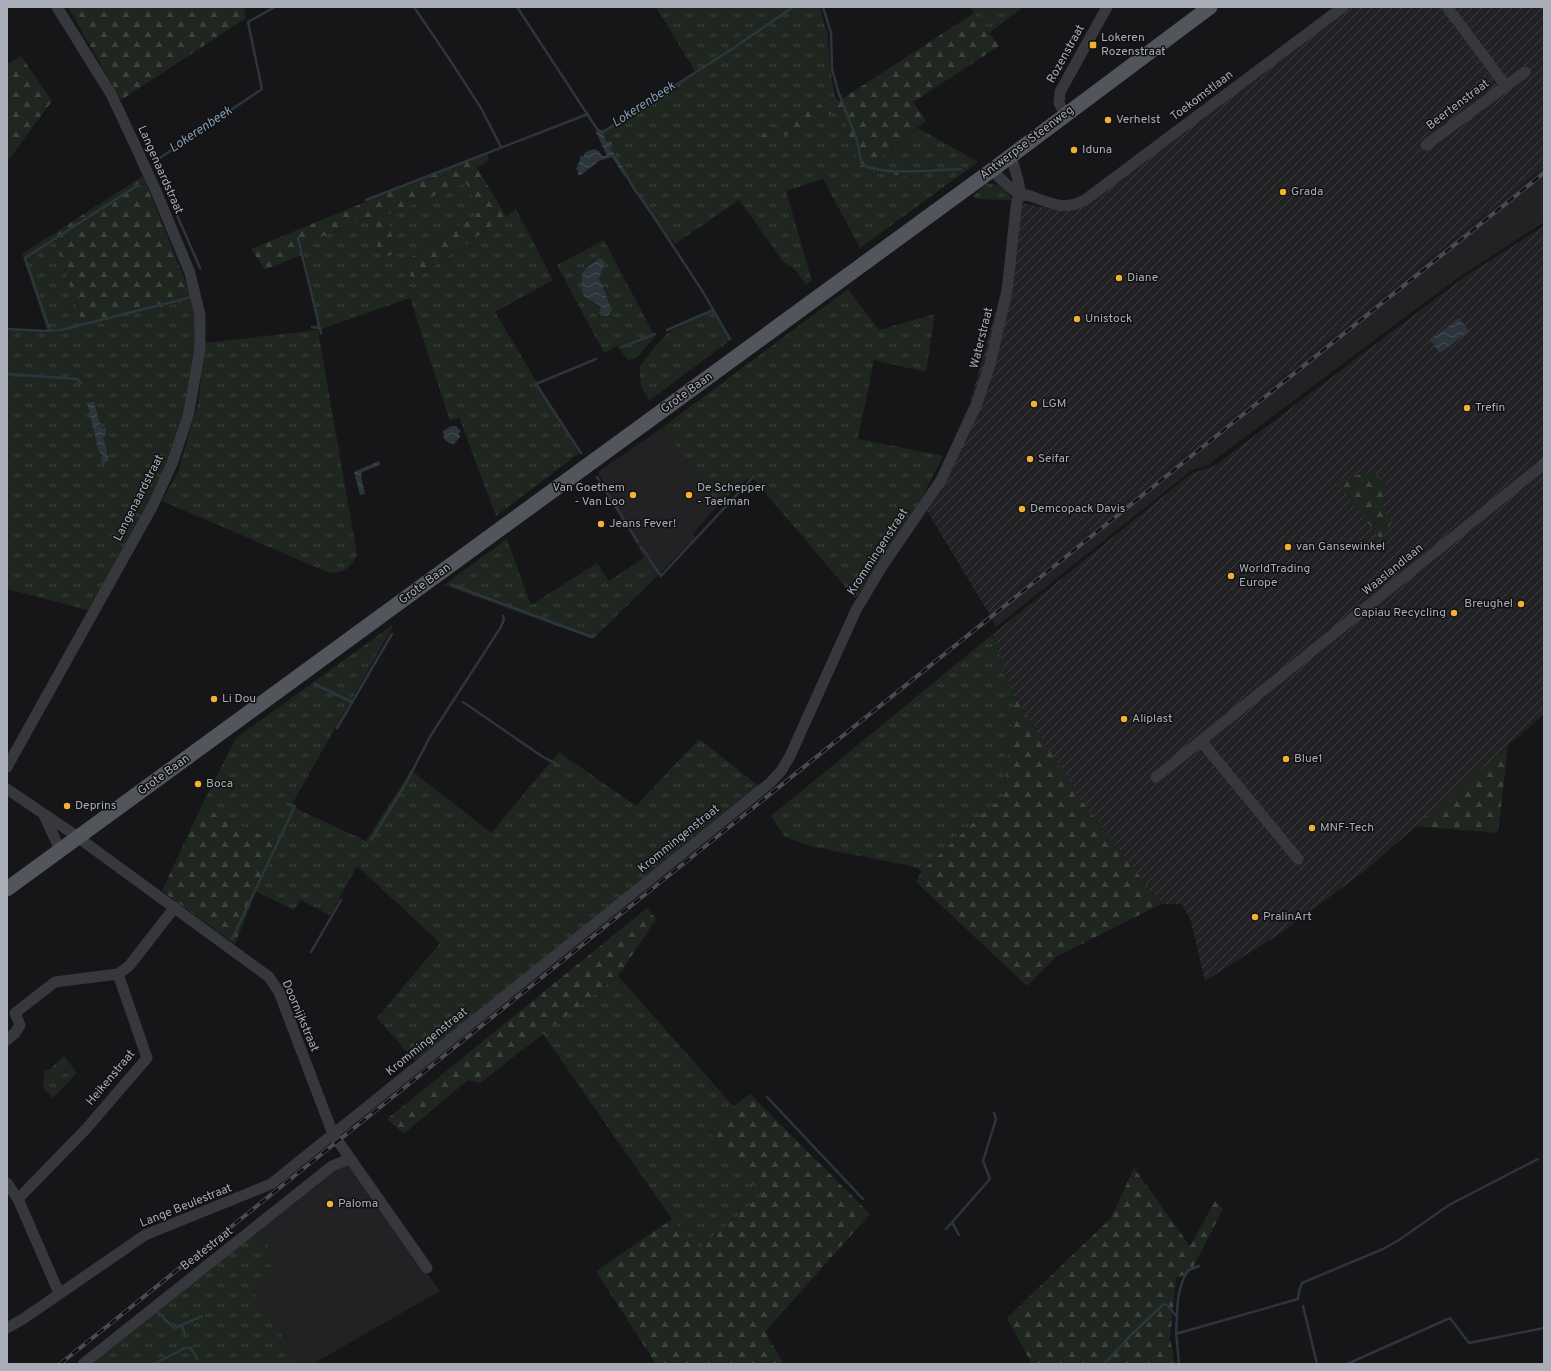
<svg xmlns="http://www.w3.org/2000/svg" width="1551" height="1371" font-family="Overpass,sans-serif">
  <defs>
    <pattern id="industrial-furrows" width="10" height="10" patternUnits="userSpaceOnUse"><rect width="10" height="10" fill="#222225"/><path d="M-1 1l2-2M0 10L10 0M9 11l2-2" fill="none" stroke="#3f3f43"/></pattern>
    <pattern id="grass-tufts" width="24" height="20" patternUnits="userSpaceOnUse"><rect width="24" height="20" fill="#1e261f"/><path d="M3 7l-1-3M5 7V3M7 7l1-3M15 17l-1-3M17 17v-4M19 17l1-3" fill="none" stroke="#3c433d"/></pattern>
    <pattern id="forest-firs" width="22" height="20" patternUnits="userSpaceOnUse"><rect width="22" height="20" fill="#1e261f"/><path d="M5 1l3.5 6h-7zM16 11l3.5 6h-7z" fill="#3c433d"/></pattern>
    <pattern id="water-waves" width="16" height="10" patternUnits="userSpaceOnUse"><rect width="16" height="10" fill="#2c353c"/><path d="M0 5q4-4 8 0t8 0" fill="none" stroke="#485056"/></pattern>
  </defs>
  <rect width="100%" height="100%" fill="#161618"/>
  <!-- built -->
  <path fill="#222225" d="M1544 168V222L1459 277 1213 461 1208 465 1192 470 996 627 988 612Z
    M663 427 718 505 693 534 696 537 656 577 644 558 598 472Z
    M345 1161 440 1291 313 1364H301L251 1289 264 1257 271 1251 249 1236Z"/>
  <!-- industrial -->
  <path fill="url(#industrial-furrows)" d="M1334 7H1544V167L988 612 924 506 970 403 1002 288 1011 200 1051 209 1073 202Z
    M1544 226V714L1366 870 1281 933 1205 981 1191 921 1182 904H1161L1081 800 1014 696 993 634 1187 477 1194 472 1212 467 1217 464 1463 278Z"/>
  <!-- grass -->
  <path fill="url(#grass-tufts)" d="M656 7H820L828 37 830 66 835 97 760 135 765 144 841 109 862 171 914 177 913 170 878 169 876 161 918 128 978 162 860 248 823 179 786 191 812 281 806 285 796 271 783 261 739 200 675 244 651 215 599 133 695 71Z
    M969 7H1023L989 33Z
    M466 183 481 211 404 262 413 281 516 209 553 280 495 312 579 453 496 516 459 417 450 421 410 298 318 330 357 555C350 568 345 572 330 573L162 501 178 472 198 403 205 343 318 330 304 254 301 245 368 218 381 258 397 253 386 215Z
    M986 184C999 182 1007 189 1012 200L976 199 973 196Z
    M53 234 83 325 193 300 196 324V346L180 425 168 462 127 543 88 610 7 589V330L48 333 22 254Z
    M604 240 652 331 654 338 635 359 628 360 617 346 604 353 557 265Z
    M848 289 879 330 935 314 926 372 874 360 858 439 943 456 917 507 855 598 751 476 718 505 663 427Z
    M713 310 732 339 649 401 642 388 640 377V366L653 349 669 332Z
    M507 539 531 605 597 563 609 581 644 558 656 577 593 639 444 585Z
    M394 624 291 806 366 841 411 770 491 833 559 752 636 806 699 739 759 786 417 1063 377 1018 440 943 357 866 330 915 300 900 294 910 255 891 276 842 201 807 236 738Z
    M993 634 1014 696 1004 798 991 806 922 871 911 866 809 846 784 836 771 816Z
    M618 976 733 1106 709 1131 763 1194 698 1249 672 1219 543 1034Z
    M64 1056 77 1073 53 1098 43 1088 45 1070H49Z
    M249 1236 261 1238 272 1251 264 1257 275 1271 251 1289 301 1364H89Z"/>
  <!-- forest -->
  <path fill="url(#forest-firs)" d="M68 7H244L246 18 121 100Z
    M974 13 999 46 913 102 926 121 876 161 878 169 913 170 914 177 861 171 841 109 765 145 760 135 835 97 839 101Z
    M21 56 52 101 7 162V64Z
    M487 152 489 160 477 168 506 216 413 281 404 262 481 211 466 183 386 215 397 253 381 258 368 218 301 245 304 254 265 270 251 249Z
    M143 176 193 300 83 326 53 234Z
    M1374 471 1386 486 1381 505 1392 521 1382 541 1336 481Z
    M1014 696 1081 800 1161 904 1056 957 1027 986 916 882 922 871 991 806 1004 798Z
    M1508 746 1498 833 1414 826Z
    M201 807 276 842 235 944 162 891Z
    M647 908 656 919 618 976 480 1083 468 1080 404 1134 387 1119Z
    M750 1094 870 1214 765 1332 784 1364H656L596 1271 672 1219 698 1249 762 1194 709 1131 733 1106Z
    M1134 1168 1190 1246 1215 1201 1223 1209 1190 1273 1176 1278 1170 1338 1175 1364H1032L1007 1318 1111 1218Z"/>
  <!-- water -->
  <path fill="url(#water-waves)" d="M598 129 603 132 606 142 610 141 613 145 610 148 623 167 625 177 612 157 599 161 581 175H578V171L576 169 580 160V155L582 157 587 151 595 149 600 152 602 156H607L596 132Z
    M600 258 605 263 599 278 612 310 608 316H602L599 313 601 306C596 303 591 301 587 298 583 296 582 292 582 287 580 268 587 269 600 258Z
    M1459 318 1469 331 1440 353 1430 340Z
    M94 402 101 428H106V435L103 437 109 460 103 464 101 458 103 455 99 452 87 403Z
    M451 426H456L461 431 459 433 460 437 454 444 449 443 444 439 443 431Z
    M379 461 380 465 362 472 361 477 365 494 360 495 354 472Z"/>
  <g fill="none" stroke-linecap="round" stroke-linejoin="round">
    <!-- stream -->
    <path stroke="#2c353c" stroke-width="2.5" d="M414 7 452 63 481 108 501 147
      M517 7 599 132
      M823 7 831 33 832 69 838 91 856 137 862 165C888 176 932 170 961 169
      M598 130 603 132 735 47 793 7
      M622 168 635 190 654 217 703 292 730 339
      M366 200 588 114
      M298 238 321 333
      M200 268 154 162 262 89 248 22 275 7
      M312 327 319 328
      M7 329 45 331 61 330 192 297
      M667 330 713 310
      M50 331 25 258 138 185
      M622 347 655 334
      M7 374 77 379 81 383
      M581 453 536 384 596 359
      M597 477 638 542
      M641 547 648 556
      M649 559 661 576 754 476
      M452 585 592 637
      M314 684 352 702
      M463 702 543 757 555 763
      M337 728 392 634
      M371 840 405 785 431 735 501 627 504 619 503 616
      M232 939 295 806 287 804
      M311 952 341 900
      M767 1097 863 1199
      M952 1222 959 1235
      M946 1229 990 1179 983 1161 996 1119 994 1113
      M1303 1306 1317 1364
      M158 1312 164 1319 175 1328 202 1316
      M1177 1317C1177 1300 1179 1284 1188 1270L1199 1266
      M182 1326 185 1334
      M1176 1332 1179 1364
      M154 1364 185 1348H191L198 1360
      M1104 1364 1133 1333 1164 1304 1168 1306 1177 1317 1176 1332 1179 1333 1298 1299 1299 1291 1302 1283 1383 1249 1399 1240 1449 1205 1538 1159
      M1347 1364 1450 1318 1469 1343 1544 1328"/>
    <!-- minor -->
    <path stroke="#37383d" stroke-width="11" d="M1447 7 1506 86
      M1066 115 1059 103 1060 92 1107 7
      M1426 145 1525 72
      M1011 156 1018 180 1021 196
      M992 170 1004 182 1021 196 1027 195C1050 202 1062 212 1085 200L1343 7
      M1201 741 1298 859
      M7 767 152 507 172 464 188 416 200 349V315L190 273 156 191 134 143 111 94 57 7
      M1156 777 1544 464
      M7 789 72 833 269 977 279 992 333 1134 427 1268
      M44 815 60 850
      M7 1040 15 1033 20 1025 15 1013 55 982 118 974 129 966 175 907
      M7 1183 18 1199 59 1293
      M18 1199 86 1129 147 1058 118 974
      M7 1328 23 1319 145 1235 271 1184 770 783 781 771 790 756 856 610 881 568 941 480 976 406 990 364 1007 291 1017 200 1021 196
      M83 1364 332 1166 349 1159"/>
    <!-- major -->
    <path stroke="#53555c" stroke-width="15" d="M7 889 992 170 1210 7"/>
    <!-- rail casing -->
    <g stroke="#4a4c52" stroke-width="4">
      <path id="rail" d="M60 1364 1544 173"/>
    </g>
    <!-- rail -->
    <use href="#rail" stroke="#111113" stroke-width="2.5" stroke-dasharray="8" stroke-linecap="butt"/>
  </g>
  <!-- markers -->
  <g fill="#f2b134" stroke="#111113" stroke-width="1.5">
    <rect x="1089" y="41" width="8" height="8" rx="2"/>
    <circle cx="1108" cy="120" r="4"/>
    <circle cx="1074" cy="150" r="4"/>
    <circle cx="1283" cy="192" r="4"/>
    <circle cx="1119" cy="278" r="4"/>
    <circle cx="1077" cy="319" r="4"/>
    <circle cx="1034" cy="404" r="4"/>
    <circle cx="1467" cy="408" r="4"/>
    <circle cx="1030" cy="459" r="4"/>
    <circle cx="633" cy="495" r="4"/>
    <circle cx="689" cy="495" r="4"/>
    <circle cx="1022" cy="509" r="4"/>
    <circle cx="601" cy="524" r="4"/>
    <circle cx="1288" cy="547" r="4"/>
    <circle cx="1231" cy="576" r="4"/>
    <circle cx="1521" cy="604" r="4"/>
    <circle cx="1454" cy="613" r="4"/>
    <circle cx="214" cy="699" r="4"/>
    <circle cx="1124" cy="719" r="4"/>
    <circle cx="1286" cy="759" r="4"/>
    <circle cx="198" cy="784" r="4"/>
    <circle cx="67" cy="806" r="4"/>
    <circle cx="1312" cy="828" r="4"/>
    <circle cx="1255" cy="917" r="4"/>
    <circle cx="330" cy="1204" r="4"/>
  </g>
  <g text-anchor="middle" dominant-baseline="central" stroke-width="3" stroke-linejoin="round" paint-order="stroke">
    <!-- poi labels -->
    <g font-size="12" fill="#a8adb8" stroke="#111113" text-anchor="start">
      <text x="1101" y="38">Lokeren<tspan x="1101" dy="14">Rozenstraat</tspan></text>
      <text x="1116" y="120">Verhelst</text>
      <text x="1082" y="150">Iduna</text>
      <text x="1291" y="192">Grada</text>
      <text x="1127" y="278">Diane</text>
      <text x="1085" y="319">Unistock</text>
      <text x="1042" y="404">LGM</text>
      <text x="1475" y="408">Trefin</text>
      <text x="1038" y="459">Seifar</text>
      <text x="625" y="488" text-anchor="end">Van Goethem<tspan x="625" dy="14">- Van Loo</tspan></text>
      <text x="697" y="488">De Schepper<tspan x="697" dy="14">- Taelman</tspan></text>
      <text x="1030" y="509">Demcopack Davis</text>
      <text x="609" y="524">Jeans Fever!</text>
      <text x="1296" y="547">van Gansewinkel</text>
      <text x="1239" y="569">WorldTrading<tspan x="1239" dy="14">Europe</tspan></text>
      <text x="1513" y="604" text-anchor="end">Breughel</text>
      <text x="1446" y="613" text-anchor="end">Capiau Recycling</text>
      <text x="222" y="699">Li Dou</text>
      <text x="1132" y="719">Aliplast</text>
      <text x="1294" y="759">Blue1</text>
      <text x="206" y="784">Boca</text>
      <text x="75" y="806">Deprins</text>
      <text x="1320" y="828">MNF-Tech</text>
      <text x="1263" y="917">PralinArt</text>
      <text x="338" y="1204">Paloma</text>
    </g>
    <!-- street labels -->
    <g font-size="12" fill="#a8adb8" stroke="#111113">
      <text transform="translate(1066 54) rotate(-61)">Rozenstraat</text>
      <text transform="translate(1202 96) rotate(-37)">Toekomstlaan</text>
      <text transform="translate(1458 105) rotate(-37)">Beertenstraat</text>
      <text transform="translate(1027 143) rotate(-37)">Antwerpse Steenweg</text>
      <text transform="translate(160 170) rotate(66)">Langenaardstraat</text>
      <text transform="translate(982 338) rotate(-76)">Waterstraat</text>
      <text transform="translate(687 393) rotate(-36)">Grote Baan</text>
      <text transform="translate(139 498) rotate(-63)">Langenaardstraat</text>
      <text transform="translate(878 552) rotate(-57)">Krommingenstraat</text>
      <text transform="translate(1393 570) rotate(-39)">Waaslandlaan</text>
      <text transform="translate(425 584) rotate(-36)">Grote Baan</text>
      <text transform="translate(164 775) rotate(-36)">Grote Baan</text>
      <text transform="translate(679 839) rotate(-39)">Krommingenstraat</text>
      <text transform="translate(300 1016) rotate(67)">Doornijkstraat</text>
      <text transform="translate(427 1042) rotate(-39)">Krommingenstraat</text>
      <text transform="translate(111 1078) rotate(-50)">Heikenstraat</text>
      <text transform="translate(186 1206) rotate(-22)">Lange Beulestraat</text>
      <text transform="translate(207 1249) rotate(-38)">Beatestraat</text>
    </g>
    <!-- water labels -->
    <g font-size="13" font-style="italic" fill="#7f9bb3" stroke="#111113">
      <text transform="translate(644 105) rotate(-33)">Lokerenbeek</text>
      <text transform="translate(201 130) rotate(-34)">Lokerenbeek</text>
    </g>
  </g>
  <!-- border -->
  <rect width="1551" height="1371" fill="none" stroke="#a8adb8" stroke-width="16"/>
</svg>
